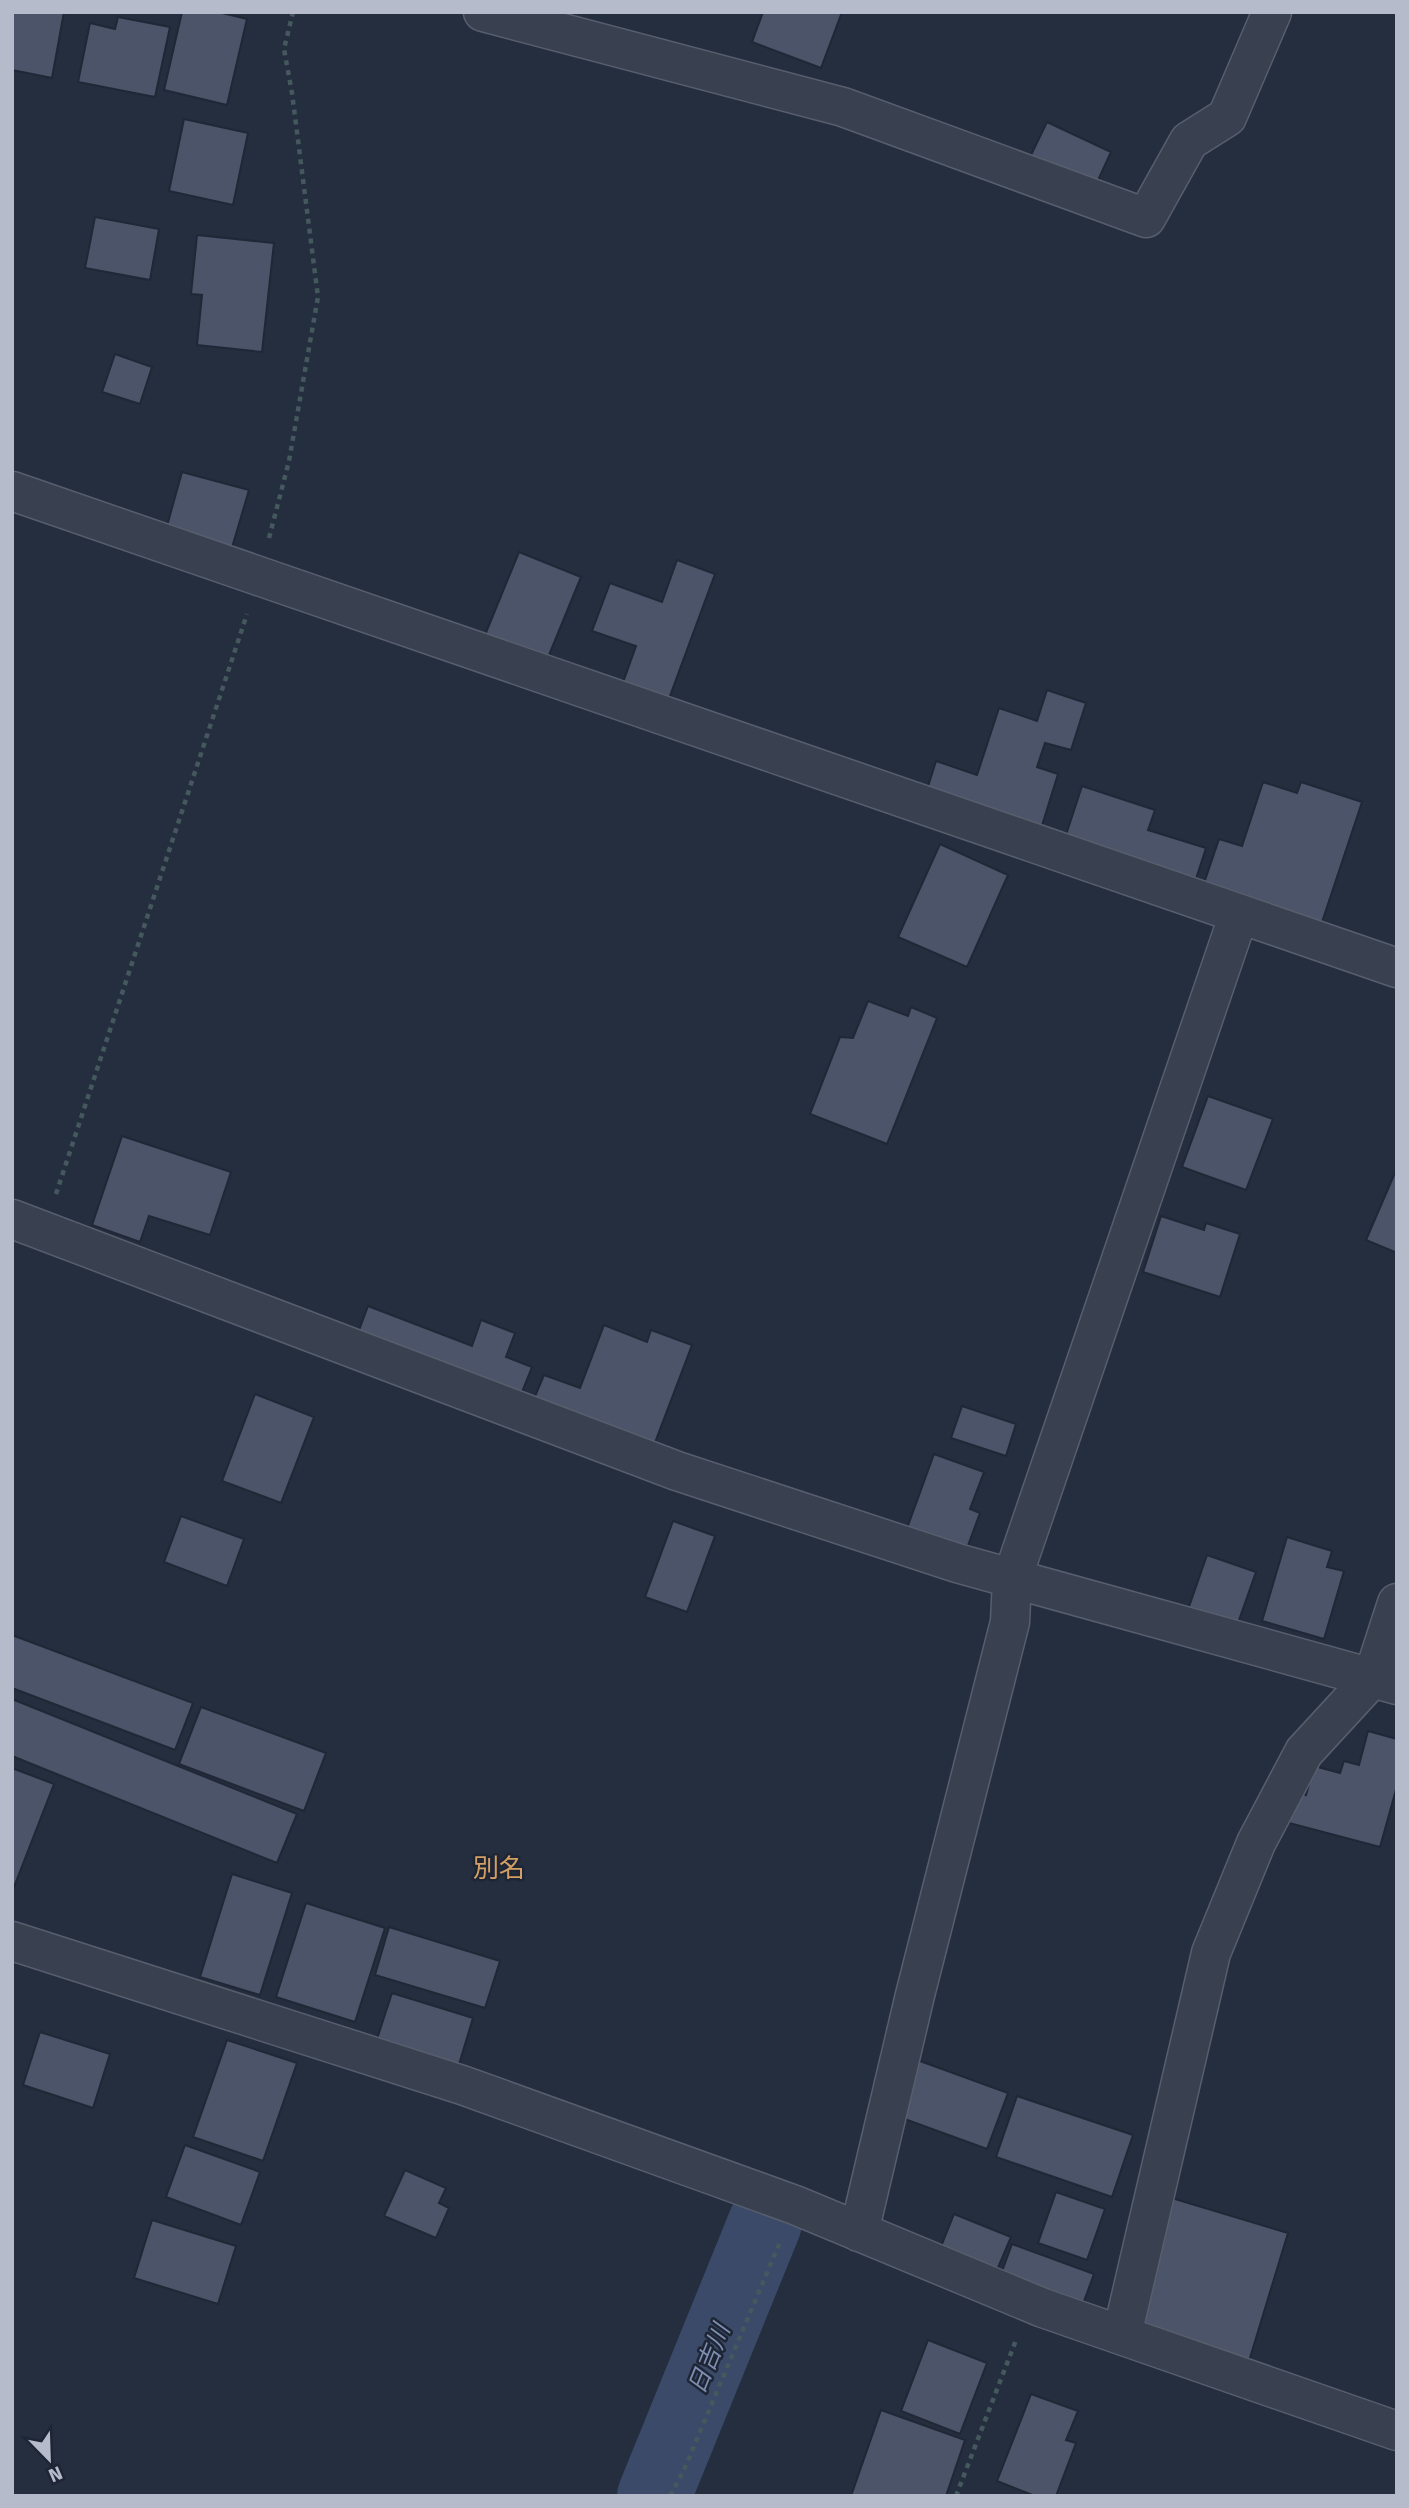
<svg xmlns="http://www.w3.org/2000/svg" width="1409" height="2508" font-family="'Fira Sans','Noto Sans JP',sans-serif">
  <rect width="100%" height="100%" fill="#252e3f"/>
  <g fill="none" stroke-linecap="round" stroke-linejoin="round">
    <!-- river -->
    <path stroke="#3b4a68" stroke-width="74" d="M654 2496 765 2223"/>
  </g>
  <!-- building -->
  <path fill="#4b5468" stroke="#202736" stroke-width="2" d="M12 12H64L52 78 12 70Z
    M182 12H218L247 19 227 105 164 90Z
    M763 12H842L821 68 752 42Z
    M118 17 170 27 155 97 78 82 90 23 115 29Z
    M184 119 248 133 233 205 169 191Z
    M1047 122 1111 152 1094 189 1029 159Z
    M95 217 159 229 150 280 85 268Z
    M197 235 274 243 262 352 197 345 202 295 191 294Z
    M115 354 152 367 140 404 102 392Z
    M182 472 249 490 231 551 165 533Z
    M519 552 581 577 547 660 485 635Z
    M677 560 715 574 667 704 621 688 636 646 592 631 610 583 662 602Z
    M1047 690 1086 703 1071 750 1045 743 1037 767 1058 774 1040 832 925 796 936 761 977 775 999 708 1037 721Z
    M1263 782 1297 793 1301 782 1362 802 1318 934 1200 895 1219 839 1242 846Z
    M1082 786 1155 810 1148 830 1206 848 1194 885 1063 844Z
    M940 844 1008 875 967 967 898 937Z
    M868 1001 908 1016 911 1007 937 1018 887 1144 810 1114 840 1037 853 1038Z
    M1208 1096 1273 1119 1246 1190 1182 1167Z
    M122 1136 231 1172 210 1235 149 1216 140 1242 92 1225Z
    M1397 1168V1253L1366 1240Z
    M1161 1216 1204 1230 1206 1223 1240 1234 1220 1297 1143 1272Z
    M368 1306 472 1346 481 1320 515 1333 506 1357 532 1367 518 1402 355 1341Z
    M604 1325 647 1342 651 1330 692 1345 651 1453 530 1408 544 1375 580 1388Z
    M255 1394 314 1417 281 1503 222 1481Z
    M962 1406 1016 1424 1006 1456 951 1438Z
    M934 1454 984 1472 970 1509 980 1513 966 1551 906 1531Z
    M181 1516 244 1539 227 1586 164 1562Z
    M673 1521 715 1536 687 1612 645 1597Z
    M1287 1537 1332 1551 1327 1567 1344 1571 1324 1639 1262 1621Z
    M1207 1555 1256 1572 1233 1637 1184 1621Z
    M12 1635 193 1703 175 1750 12 1688Z
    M12 1699 297 1814 277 1863 12 1756Z
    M201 1707 326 1753 304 1811 179 1764Z
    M1368 1731 1397 1739V1786L1380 1847 1289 1823 1297 1793 1306 1795 1314 1766 1340 1773 1344 1761 1359 1765Z
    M12 1768 54 1784 12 1892Z
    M232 1874 292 1893 260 1995 200 1977Z
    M306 1903 385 1928 355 2022 276 1997Z
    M389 1927 500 1961 485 2008 375 1975Z
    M392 1993 473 2018 457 2071 375 2045Z
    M40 2032 110 2054 93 2108 23 2085Z
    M227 2040 297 2063 263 2161 193 2137Z
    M909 2057 1008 2093 987 2149 888 2113Z
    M1017 2096 1133 2135 1112 2197 996 2157Z
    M185 2145 260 2172 241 2225 166 2197Z
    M405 2170 446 2188 439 2203 449 2208 436 2238 384 2216Z
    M1056 2192 1105 2209 1087 2260 1038 2243Z
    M1165 2196 1288 2233 1246 2371 1123 2334Z
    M954 2214 1011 2237 992 2282 936 2259Z
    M152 2220 236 2246 218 2304 134 2278Z
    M1012 2244 1094 2274 1079 2315 997 2285Z
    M928 2340 987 2363 960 2434 901 2411Z
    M1031 2394 1078 2411 1066 2440 1076 2443 1056 2496H1035L997 2481Z
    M881 2410 965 2440 946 2496H851Z"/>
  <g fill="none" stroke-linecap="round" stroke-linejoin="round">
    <!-- street casing -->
    <g stroke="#575e6d" stroke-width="41">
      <path id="street" d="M483 12 843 107 1146 218 1189 141 1227 117 1272 12
        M12 491 1397 968
        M12 1219 677 1471 957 1563 1397 1685
        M12 1941 462 2085 795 2205 1043 2308 1397 2431
        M859 2232 915 1995 1010 1622 1012 1579 1239 914
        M1122 2335 1211 1953 1256 1843 1304 1752 1373 1677 1397 1603"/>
    </g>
    <!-- path -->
    <path stroke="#45585d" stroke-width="4.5" stroke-dasharray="5 5" stroke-linecap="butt" d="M269 538 289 461 318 297 292 93 284 49 293 12
      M56 1194 247 614
      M670 2496 683 2472 780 2242
      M956 2496 1016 2340"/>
    <!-- street -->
    <use href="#street" stroke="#39404f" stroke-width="38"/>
  </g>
  <g text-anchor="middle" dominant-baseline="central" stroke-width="5" stroke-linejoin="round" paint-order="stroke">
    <!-- water labels -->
    <g font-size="24" font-style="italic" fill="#7d8eb1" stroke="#1e2534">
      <text transform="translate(709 2359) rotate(-68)">日吉川</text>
    </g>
    <!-- quarter labels -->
    <g font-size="26" fill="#d49f65" stroke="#1e2534">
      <text x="499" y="1868">別名</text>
    </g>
  </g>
  <!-- border -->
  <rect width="1409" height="2508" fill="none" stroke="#b5bbca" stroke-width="28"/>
  <!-- north arrow -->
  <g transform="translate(49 2459) rotate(157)" stroke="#1e2534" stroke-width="5" paint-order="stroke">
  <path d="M0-5L12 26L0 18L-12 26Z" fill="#b5bbca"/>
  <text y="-10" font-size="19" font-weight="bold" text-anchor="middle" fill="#b5bbca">N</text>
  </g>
</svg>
